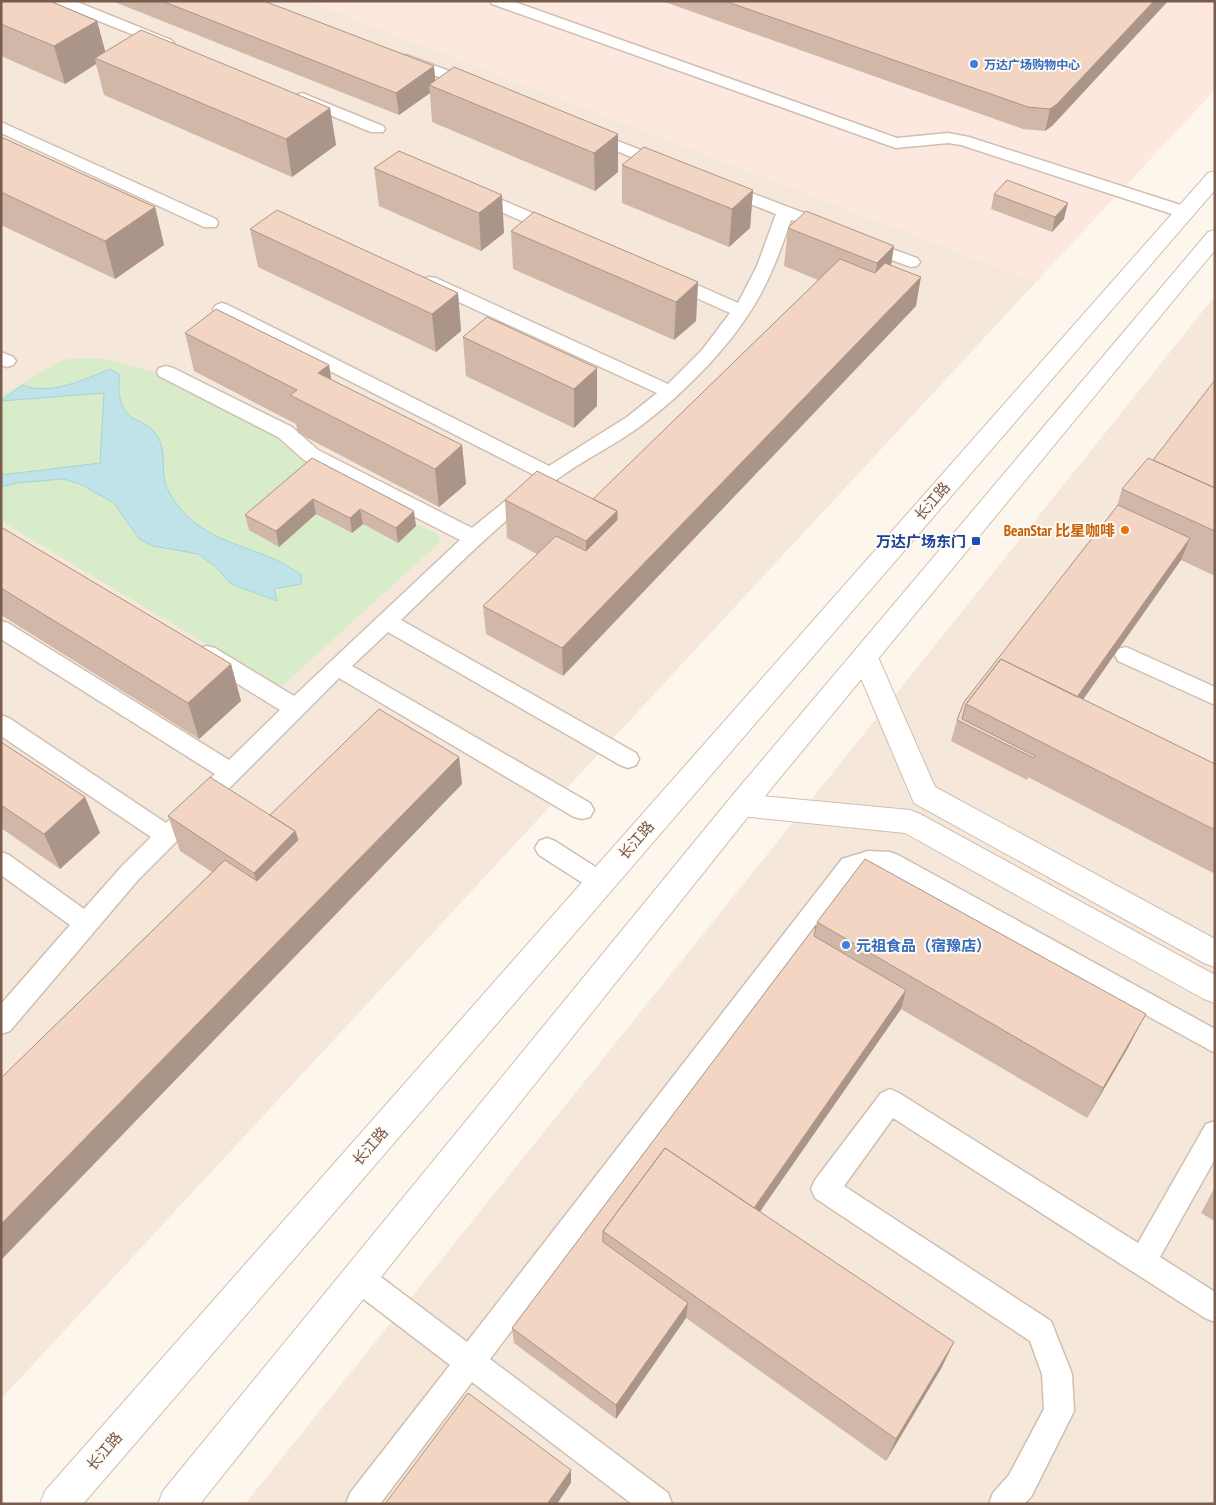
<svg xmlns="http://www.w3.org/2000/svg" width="1216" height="1505" font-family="'PT Sans Narrow','Noto Sans SC',sans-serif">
  <rect width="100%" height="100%" fill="#fdf6ec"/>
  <!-- residential -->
  <path fill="#f5e8da" d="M1 1H308L1036 282 1 1399Z
    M1215 296V1504H245L786 831Z"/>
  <!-- commercial -->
  <path fill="#fde8e0" d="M307 1H1215V90L1036 282Z"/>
  <!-- green -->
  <path fill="#d8ecc9" d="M93 358 115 361 162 375 266 429 307 465 439 535 440 542 280 688 1 521V396L57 363 67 359Z"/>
  <!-- water -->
  <path fill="#bfe3e8" stroke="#a5d3da" d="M110 369 120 375C117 388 119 408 131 417 139 422 151 425 156 434 169 453 158 472 169 492 193 535 230 541 272 558 282 562 292 569 302 575L301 584 274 589 277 601 231 584 215 566 198 554 153 546 139 539 114 503 80 484 63 479 17 483 1 487V475L100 463 104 393 1 401 22 385C50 396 83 380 110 369Z"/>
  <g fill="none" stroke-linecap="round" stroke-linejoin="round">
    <!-- service casing -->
    <g stroke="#d1beb0" stroke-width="3">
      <path id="service" d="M55 1H75L171 40 174 43 171 46H161L57 4Z
        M490 1H512L897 138 948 133 969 137 1190 208 1192 212 1190 216H1178L961 145 948 143 896 148 890 146 492 4Z
        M406 55 460 75 463 78 460 81 455 83 401 63 398 60 401 57Z
        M302 93 383 126 385 129 383 132H371L296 101 294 98 296 95Z
        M1 122 216 219 218 223 216 227H204L1 133Z
        M590 130 671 162 673 165 671 168H659L584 138 582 135 584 132Z
        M725 183 804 213 806 217 804 221 798 222 791 220C781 249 771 277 755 304 728 349 684 393 642 425 615 445 583 460 556 480 500 522 451 572 401 620L636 753 639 759 636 765 628 768 620 765 388 632 352 666 590 803 594 810 590 817 582 819 574 817 339 678 138 880 10 1031 1 1034V1004L70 925 1 875V852L9 855 84 909 122 866 151 837 1 736V715L9 718 166 823 215 774 1 639V621L8 623 229 760 280 710 199 660 196 654 199 648 207 646 215 648 294 696 460 540 304 460 278 437 159 376 157 372 159 368 166 366 173 368 292 427 318 450 472 528 536 476 216 313 213 309 216 305 222 303 228 305 549 466 627 417 657 393 424 286 421 282 424 278 430 277 436 278 668 384 702 350 730 313 665 284 662 280 665 276 671 275 677 276 738 303 757 266 776 214 719 192 717 188 719 184Z
        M476 189 563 226 566 230 563 234H551L470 198 468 194 470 190Z
        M864 239 917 258 920 262 917 266 911 267 858 248 855 244 858 240Z
        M1 352 13 357 16 361 13 365 7 367 1 365Z
        M1126 647 1215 687V705L1118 661 1115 655 1118 649Z
        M547 838 555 841 608 875 612 882 608 889 600 892 592 889 539 855 535 848 539 841Z
        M868 851 890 852 898 855 1215 1029V1053L886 872 868 871 858 874 490 1359 668 1493 672 1504H632L472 1382 380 1504H346L350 1493 450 1365 349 1288 345 1278 349 1268 359 1264 369 1268 467 1342 842 859Z
        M890 1089 899 1093 1138 1243 1206 1124 1215 1121V1159L1160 1257 1215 1292V1322L1205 1318 893 1118 844 1186 1051 1321 1072 1374 1074 1411 1031 1497 1024 1504H989L993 1493 1009 1475 1044 1409 1042 1374 1030 1341 815 1198 811 1189 815 1180 881 1093Z"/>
    </g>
    <!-- minor casing -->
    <g stroke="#d1beb0" stroke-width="2">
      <path id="minor" d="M865 647 874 650 878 657 935 787 1215 939V967L1204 963 914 803 852 657 856 650Z
        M741 794 910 810 920 814 1215 975V1003L1204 999 905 833 741 816 731 813 727 805 731 797Z"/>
    </g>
    <!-- tertiary casing -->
    <g stroke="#d1beb0" stroke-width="2">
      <path id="tertiary" d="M1215 171V190L83 1504H40L45 1491 1208 173Z
        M1215 230V250L751 813 200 1504H158L163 1491 731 797 1208 232Z"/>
    </g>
    <!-- service -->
    <use href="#service" fill="#fff" fill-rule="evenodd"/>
    <!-- minor -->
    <use href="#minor" fill="#fff" fill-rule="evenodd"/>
    <!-- tertiary -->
    <use href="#tertiary" fill="#fff" fill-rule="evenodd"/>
  </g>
  <!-- wall -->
  <path fill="#d1b7a8" d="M1 1 97 21 105 52 330 108 336 145 292 177 104 95 96 64 65 84 1 56Z
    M112 1H264L435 80 618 134V172L595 191 432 122 430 93 399 115Z
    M662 1H1168L1052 126 1045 131 1023 129Z
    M1 137 155 207 164 245 115 279 1 225Z
    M399 151 504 233 481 251 379 206 374 168Z
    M622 165 753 190 750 228 729 247 622 203Z
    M994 194 1064 219 1052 232 991 209Z
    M788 228 894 246 891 265 916 306 563 676 486 634 483 606 537 554 507 538 505 500 593 499 818 280 784 266Z
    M250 229 458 293 461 331 436 352 258 267Z
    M511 231 698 282 696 321 674 340 513 269Z
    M487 317 597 406 574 428 466 376 463 337Z
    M185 333 329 365 331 380 462 445 466 484 439 507 298 433 296 424 194 371Z
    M1215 380V576L1181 560 1083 699 1215 764V874L1028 777 1027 780 951 741 957 720 964 702 1117 506 1122 489 1153 460Z
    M312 458 416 526 398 543 363 524 352 533 316 514 279 547 249 530 245 515Z
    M1 527 231 664 241 701 199 739 1 615Z
    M1 742 85 797 100 833 60 869 1 828Z
    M459 757 462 784 1 1260V1078L212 872 180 851 168 816 270 815Z
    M817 922 1129 1046 1087 1118 901 1009 760 1212 942 1367 886 1461 686 1318 616 1419 514 1343 512 1328 816 925Z
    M1215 1187V1221L1201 1213Z"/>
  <!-- shaded-wall -->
  <path fill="#aa9588" d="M1154 1H1168L1052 126 1045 131 1050 109Z
    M97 21 107 58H95L96 64 65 84 54 46Z
    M434 66 436 87 429 85 430 93 399 115 396 93Z
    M330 108 336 145 292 177 286 139Z
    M618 134V172L595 191 594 153Z
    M753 190 750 228 729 247 732 209Z
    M502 195 504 233 481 251 479 213Z
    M1068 203 1064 219 1052 232 1055 217Z
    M155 207 164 245 115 279 105 241Z
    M894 246 888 284 871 302 877 263Z
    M921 277 916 306 563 676 562 648Z
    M698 282 696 321 674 340 676 302Z
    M458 293 461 331 436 352 432 314Z
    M329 365 335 403 318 373Z
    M597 368V406L574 428V389Z
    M462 445 466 484 439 507 435 469Z
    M313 499 316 514 279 547 276 531Z
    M360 509 363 524 352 533 350 518Z
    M414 511 416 526 398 543 396 528Z
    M617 511V549L586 579V541Z
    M1190 538 1181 560 1061 731 1068 710Z
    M231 664 241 701 199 739 188 703Z
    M459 757 462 784 1 1260V1224Z
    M85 797 100 833 60 869 44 834Z
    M295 831 304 866 264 907 254 873Z
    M906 990 901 1009 745 1233 748 1217Z
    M1146 1014 1129 1046 1087 1118 1103 1088Z
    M688 1303 686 1318 616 1419V1405Z
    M954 1342 942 1367 886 1461 896 1439Z
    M571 1470V1483L557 1504H547Z"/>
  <!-- building -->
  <path fill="#f3d5c3" stroke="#aa9588" d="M1 1H50L97 21 54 46 1 24Z
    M162 1H264L434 66 396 93Z
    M725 1H1154L1057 104 1050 109 1028 107Z
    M141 30 330 108 286 139 95 58Z
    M454 67 618 134 594 153 429 85Z
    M1 137 155 207 105 241 1 192Z
    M644 147 753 190 732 209 622 165Z
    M399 151 502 195 479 213 374 168Z
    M1007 180 1068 203 1055 217 994 194Z
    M277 210 458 293 432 314 250 229Z
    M806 211 894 246 877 263 788 228Z
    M534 212 698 282 676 302 511 231Z
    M840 259 875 273 885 263 921 277 562 648 483 606 556 536 586 551 617 520V511L593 499Z
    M216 309 329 365 318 373 462 445 435 469 290 395 297 390 185 333Z
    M487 317 597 368 574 389 463 337Z
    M1215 380V488L1153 460Z
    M312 458 414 511 396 528 360 509 350 518 313 499 276 531 245 515Z
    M1148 458 1215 488V531L1122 489Z
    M537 471 617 511 586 541 505 500Z
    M1118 505 1190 538 1077 697 1001 659 966 704 962 719 1035 756 1034 758 957 720 964 702Z
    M1 527 231 664 188 703 1 588Z
    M1001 659 1215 764V830L966 704Z
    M379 709 459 757 1 1224V1078L225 860 257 881 298 840 295 831 270 815Z
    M1 742 85 797 44 834 1 805Z
    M210 777 295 831 254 873 168 816Z
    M865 859 1146 1014 1103 1088 817 922Z
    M816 925 814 936 906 990 754 1208 665 1148 603 1231V1242L688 1303 616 1405 512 1328Z
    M665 1148 954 1342 896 1439 603 1231Z
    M468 1393 571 1470 547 1504H385Z"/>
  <!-- markers -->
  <g fill="#3f7fe0" stroke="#fffaf3" stroke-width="2">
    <circle cx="974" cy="64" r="5"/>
    <circle cx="846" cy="945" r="5"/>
  </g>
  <circle fill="#e8710a" stroke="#fffaf3" stroke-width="2" cx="1125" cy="530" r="5"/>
  <rect fill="#1a4fb4" stroke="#fffaf3" stroke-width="2" x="971" y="536" width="10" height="10" rx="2.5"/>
  <g text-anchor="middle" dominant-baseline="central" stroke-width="4" stroke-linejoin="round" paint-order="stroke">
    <!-- far-shop labels -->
    <g font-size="12" font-weight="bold" fill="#366cbe" stroke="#fffaf3" text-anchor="start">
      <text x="984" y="64">万达广场购物中心</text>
    </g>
    <!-- street labels -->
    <g font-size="15" fill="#7a5c4d" stroke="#fffaf3">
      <text transform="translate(932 501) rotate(-49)">长江路</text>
      <text transform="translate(636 840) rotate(-49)">长江路</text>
      <text transform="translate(370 1146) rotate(-49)">长江路</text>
      <text transform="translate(104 1451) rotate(-49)">长江路</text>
    </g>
    <!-- food labels -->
    <g font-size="15" font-weight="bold" fill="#c56008" stroke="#fffaf3" text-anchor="end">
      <text x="1115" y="530">BeanStar 比星咖啡</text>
    </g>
    <!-- transit labels -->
    <g font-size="15" font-weight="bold" fill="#164399" stroke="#fffaf3" text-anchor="end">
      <text x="966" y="541">万达广场东门</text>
    </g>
    <!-- shop labels -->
    <g font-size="15" font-weight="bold" fill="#366cbe" stroke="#fffaf3" text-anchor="start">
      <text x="856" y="945">元祖食品（宿豫店）</text>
    </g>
  </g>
  <!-- border -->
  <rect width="1216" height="1505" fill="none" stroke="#7a5c4d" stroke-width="5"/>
</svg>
